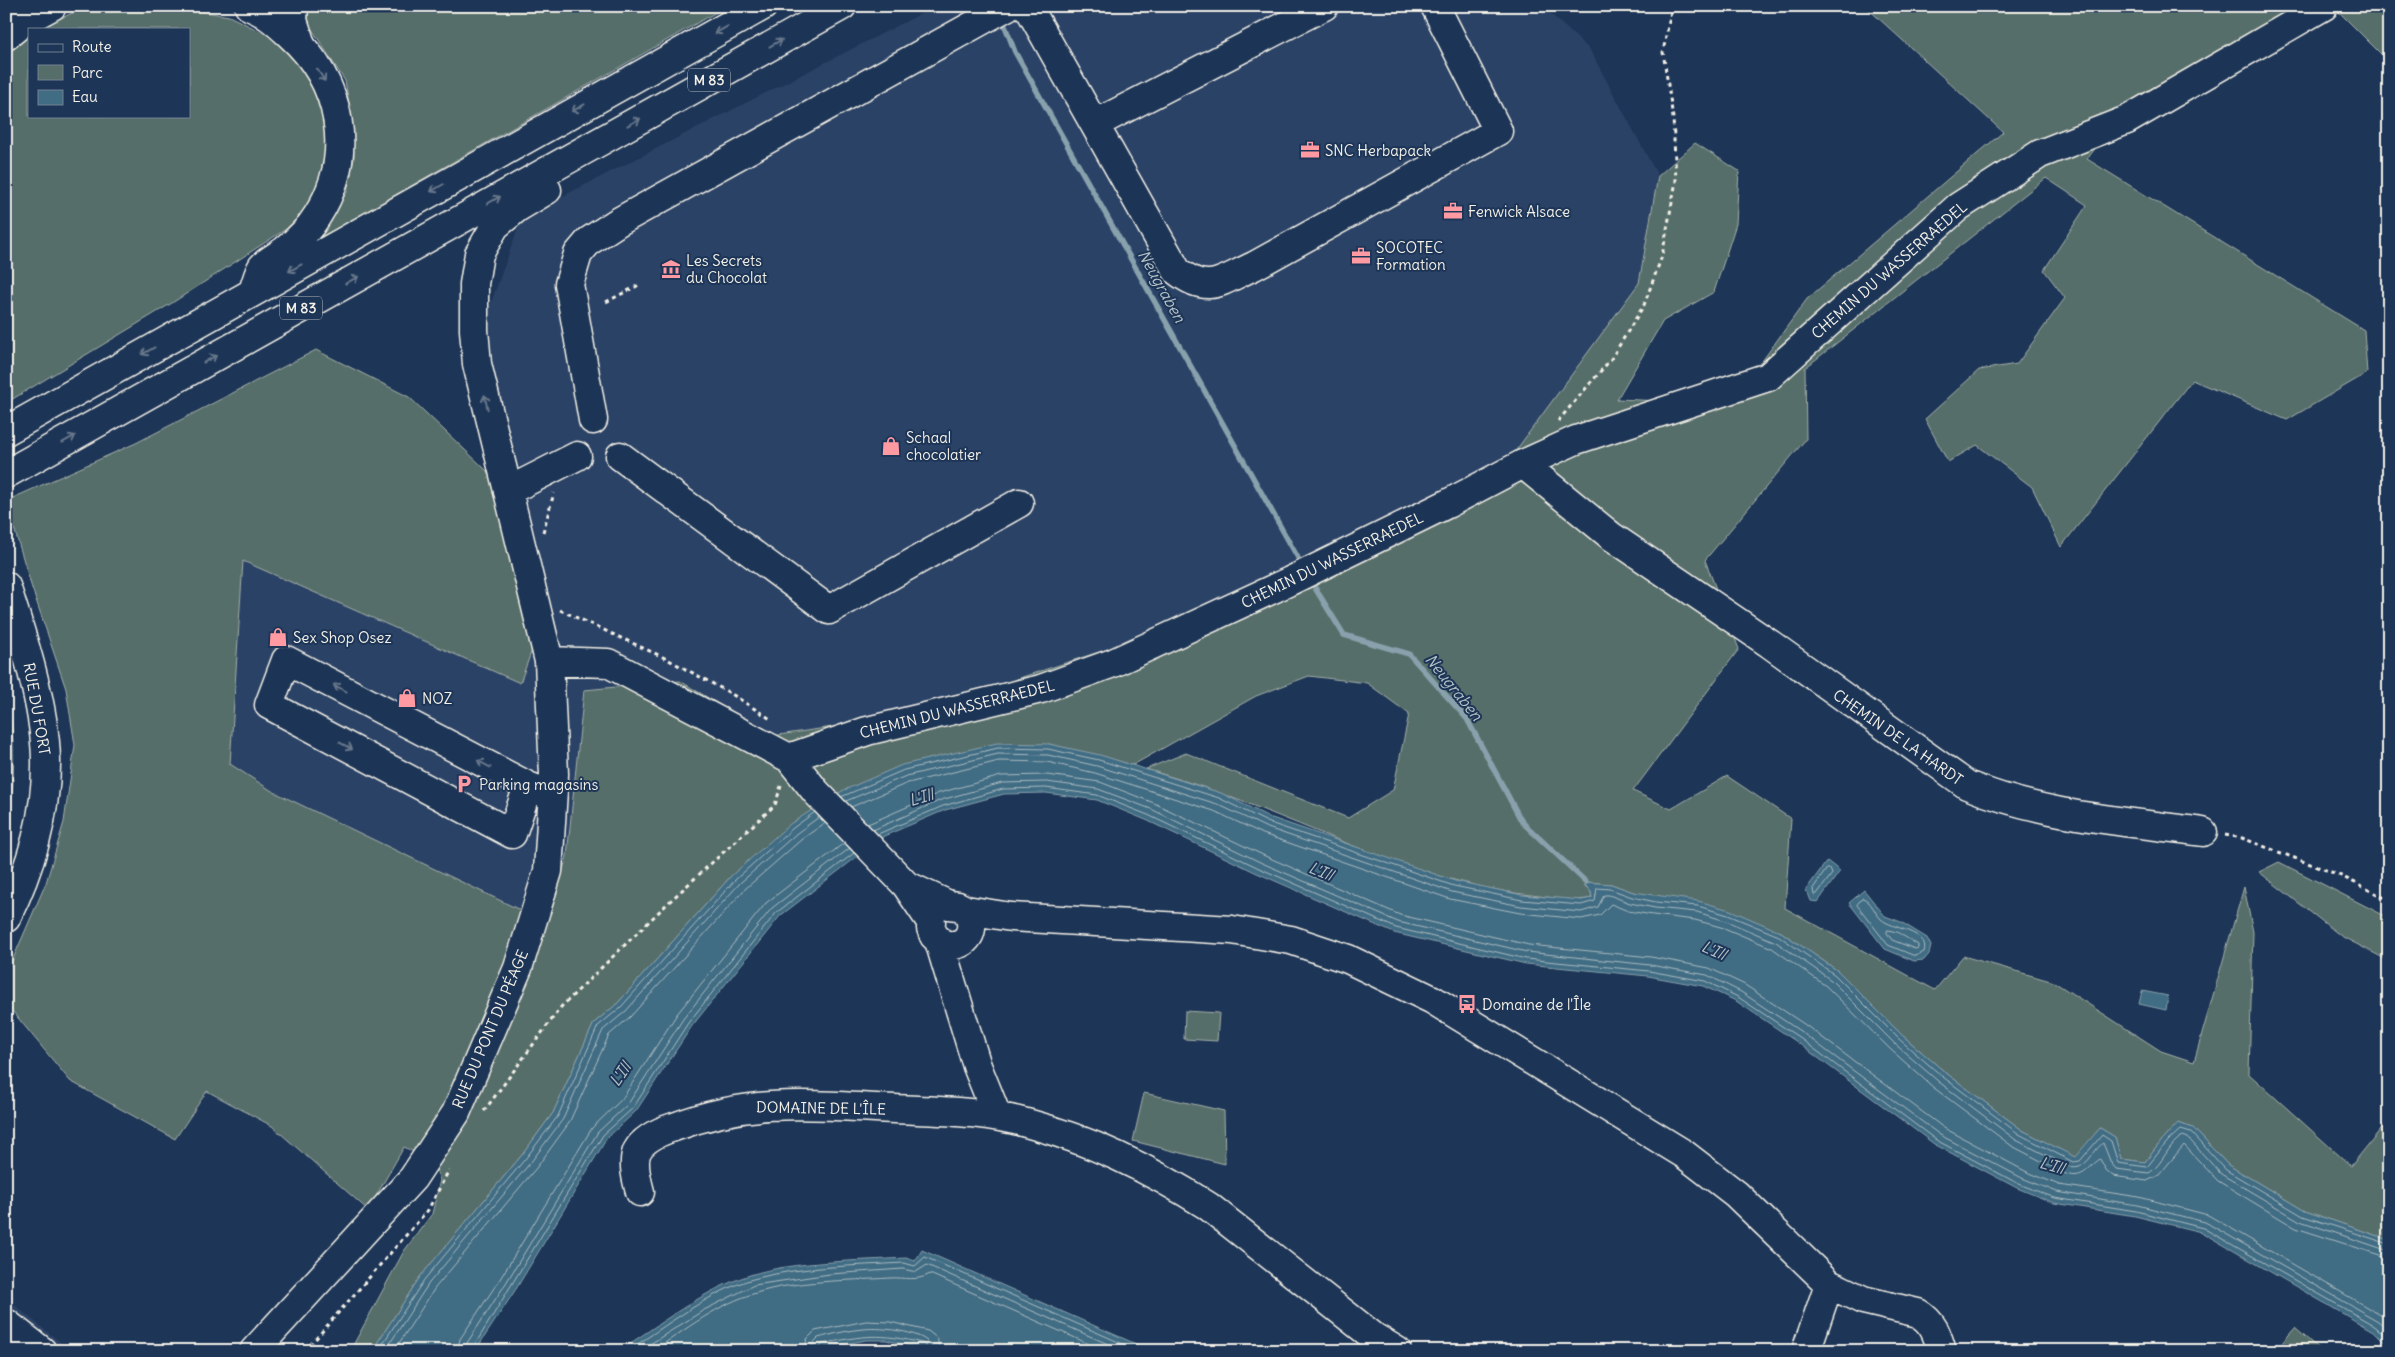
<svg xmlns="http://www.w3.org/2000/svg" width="2395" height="1357" font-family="Delius,sans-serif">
  <rect width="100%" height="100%" fill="#1d3557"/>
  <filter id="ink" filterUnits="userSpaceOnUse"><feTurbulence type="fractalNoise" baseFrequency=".02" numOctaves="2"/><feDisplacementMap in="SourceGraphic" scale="10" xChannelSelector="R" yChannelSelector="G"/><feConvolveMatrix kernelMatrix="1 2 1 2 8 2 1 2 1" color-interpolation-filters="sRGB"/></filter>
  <g filter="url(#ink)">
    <!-- built -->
    <path fill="#2b4266" d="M936 6H1542L1590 50 1658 176 1639 283 1514 453 1307 560 1111 648 900 717 772 736 584 690 567 856 551 913 545 922 272 791 230 764 243 561 521 683 479 336 522 217Z
      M6 1298 71 1351H6Z"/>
    <!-- green -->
    <path fill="#566e6a" stroke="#a5b0a9" d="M171 6 229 16 284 43 309 77 322 110 327 148 322 181 309 206 286 229 172 303 6 403V52L29 33V116H189V29H38L85 7Z
      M309 6H727L316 240 347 192 354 159 352 120 345 81 308 23Z
      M1865 6H2314L2124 112 2087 159 2364 330 2367 373 2287 420 2192 380 2061 547 2032 487 1977 445 1948 462 1925 419 1979 370 2017 364 2065 298 2044 270 2087 205 2046 178 1805 368 1806 439 1705 560 1739 649 1633 791 1671 809 1727 776 1791 819 1785 908 1935 990 1963 956 2054 982 2161 1051 2194 1062 2244 887 2253 932 2249 1074 2351 1166 2389 1119V1240L2305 1211 2228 1165 2193 1128 2178 1123 2164 1138 2145 1162 2121 1159 2115 1137 2100 1128 2076 1158 2022 1130 1946 1073 1903 1036 1838 971 1781 932 1633 892 1611 884 1586 882 1584 885 1591 892 1592 898C1575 902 1557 898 1539 896 1427 885 1326 832 1222 794 1197 784 1171 777 1146 769L1186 753 1348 818 1393 790 1409 714 1367 683 1309 676 1256 696 1133 765 1049 744 732 875 617 1004 594 1023 553 1113 522 1155 420 1277 372 1351H350L404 1251 432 1214 440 1180 433 1162 404 1147 368 1210 272 1126 207 1091 175 1139 70 1081 9 1007 6 999V975L46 883 64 822 75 745 66 689 31 585 6 501 136 443 316 350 409 397 483 467 515 501 542 622 520 683 243 561 230 764 272 791 545 922 551 913 567 856 584 690 680 681 772 736 900 717 1111 648 1307 560 1514 453 1639 283 1658 176 1695 143 1739 171 1736 224 1714 292 1663 321 1617 399 1731 404 1807 299 2003 132Z
      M2333 6H2389V62Z
      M6 692C16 737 16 786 6 831Z
      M2279 862 2389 918V961L2341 936 2259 872Z
      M1185 1011 1219 1013 1217 1041 1184 1039Z
      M1144 1093 1224 1111 1225 1164 1133 1141Z
      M2295 1328 2321 1351H2275Z"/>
    <!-- water -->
    <path fill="#406c84" stroke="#88a1ac" d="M997 743 1049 744 1100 755 1221 793 1269 817 1455 881 1522 895 1582 900 1592 898 1591 892 1584 884 1586 882 1611 884 1633 892 1698 901 1730 910 1781 932 1838 971 1903 1036 1946 1073 2022 1130 2075 1157 2100 1128 2115 1137 2121 1159 2145 1162 2164 1138 2178 1123 2193 1128 2228 1165 2305 1211 2389 1240V1347L2373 1331 2201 1232 2135 1216 2054 1203 2017 1188 1934 1144 1794 1040 1736 1001 1703 986 1648 976 1526 964 1394 933 1257 873 1146 820 1097 800 1046 793 1004 794 945 810 884 836 780 916 692 1026 636 1111 607 1138 516 1289 475 1351H372L420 1277 522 1155 553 1113 594 1023 617 1004 732 875 790 824 842 791 902 765Z
      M1827 861 1840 871 1818 902 1811 901 1808 893 1805 891Z
      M1864 890 1885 916 1901 922 1927 938 1931 946 1929 954 1924 960 1914 961 1885 949 1849 903Z
      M2142 991 2168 996 2166 1010 2139 1004Z
      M922 1250 1152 1351H931L886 1340H866L810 1351H618C660 1325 702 1290 750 1275 794 1261 859 1261 906 1258L915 1261Z"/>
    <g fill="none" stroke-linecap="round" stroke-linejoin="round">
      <!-- shore -->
      <path stroke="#acbcc0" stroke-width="1" d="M841 797 904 770 998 748 1048 749 1099 760 1219 798 1267 822 1454 886 1522 900 1581 905 1595 901 1597 888 1610 889 1632 897 1656 902 1698 906 1728 915 1779 936 1835 975 1899 1039 1943 1077 2019 1134 2073 1162 2080 1161 2102 1135 2111 1141 2118 1163 2147 1167 2168 1141 2181 1129 2191 1132 2226 1170 2303 1216 2389 1244
        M846 801 906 776 998 754 1048 755 1097 766 1217 804 1265 827 1452 892 1521 906 1581 912 1598 907 1604 895H1609L1630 903 1655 908 1697 912 1726 921 1776 942 1831 980 1895 1044 1939 1082 2016 1140 2070 1167C2086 1172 2092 1151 2103 1143L2111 1163 2116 1169 2149 1173C2163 1165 2168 1143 2183 1136L2188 1138 2221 1174 2300 1221 2389 1251
        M851 807 908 783 999 761 1047 762 1095 773 1214 811 1263 834 1450 899 1520 913 1581 919 1600 915 1611 904 1628 911 1653 915 1695 920 1724 928 1772 948 1826 986 1890 1049 1934 1088 2012 1146 2066 1174C2084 1180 2088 1167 2100 1159L2106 1170 2113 1176 2147 1181 2159 1175 2184 1145 2218 1181 2296 1228 2389 1258
        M868 824 939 793 1001 776 1047 775 1100 782 1154 803 1265 856 1400 915 1529 945 1651 957 1709 968 1745 985 1804 1024 1944 1128 2025 1171 2059 1185 2139 1197 2208 1215 2389 1320
        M873 830 941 800 1002 783 1047 782 1098 789 1151 809 1262 863 1398 922 1527 952 1650 965 1707 975 1741 992 1800 1031 1940 1135 2022 1178 2057 1192 2137 1205 2205 1222 2378 1321 2389 1331
        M878 834 943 806 1003 789 1046 788 1097 795 1148 815 1259 868 1396 928 1526 959 1649 971 1705 981 1738 997 1797 1036 1936 1140 2019 1184 2055 1198 2136 1211 2203 1228 2375 1326 2389 1340
        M1827 869H1830L1832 874 1817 894 1814 895 1813 889Z
        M1863 898C1872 902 1874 912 1881 919 1891 929 1931 931 1924 952L1915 956 1888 945 1857 905Z
        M1888 930 1897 932 1918 945V948L1915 949 1892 940 1887 933Z
        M378 1351 424 1280 526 1158 558 1116 598 1026 621 1007 736 879 793 828 815 812
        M385 1351 429 1283 531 1162 563 1119 603 1030 626 1011 740 883 797 833 819 817
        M394 1351 435 1288 537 1167 569 1123 609 1035 631 1016 745 889 802 839 825 823
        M457 1351 460 1339 500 1279 592 1128 622 1099 677 1014 766 903 844 843
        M465 1351 467 1343 506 1283 598 1132 628 1104 683 1019 772 908 850 848
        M471 1351 603 1135 633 1108 688 1023 776 913 854 853
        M627 1351C665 1327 710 1291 753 1279 801 1266 855 1266 904 1263L915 1266 925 1257 1139 1351
        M639 1351 704 1310 754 1285 830 1274 903 1269 916 1272 927 1265 1124 1351
        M653 1351C685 1330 719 1303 756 1293 798 1280 846 1281 890 1278 905 1277 916 1282 930 1274L1105 1351
        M804 1351 807 1339 815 1331 866 1321 890 1322 928 1331 937 1338 940 1351
        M811 1351 813 1343 818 1338C833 1334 849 1330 864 1329 880 1327 932 1331 933 1351
        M818 1351 822 1344C865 1335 879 1333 922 1343L926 1346 927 1351"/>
      <!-- stream -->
      <path stroke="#88a1ac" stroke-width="5.5" d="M1005 26 1015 52 1298 558
        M1315 588 1344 635 1409 654 1467 719 1522 822 1586 882"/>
      <!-- minor casing -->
      <g stroke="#f4f1e8" stroke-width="31">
        <path id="minor" d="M1026 6 1030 10 1177 271C1209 296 1222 280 1254 266L1498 131 1435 6
          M1095 124 1324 6
          M593 420 569 284 578 254 589 241 618 222 1008 6
          M620 456 829 610 1019 503
          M1523 464 1611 536 1770 644 1967 785C2042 816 2124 821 2203 832
          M549 661 608 663 789 758 816 792 906 885 931 922
          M789 758 867 731 1041 689 1113 663 1290 581 1447 504 1523 464 1576 440 1768 377 1958 207 2040 154 2127 120 2324 6
          M528 786 286 660 269 705 512 834 528 786 552 795
          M906 885 949 905 958 906 966 910 1011 917 1232 930 1291 940 1348 959 1433 1000 1684 1154 1736 1194 1829 1284 1863 1300 1918 1313C1933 1322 1937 1334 1942 1351
          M931 928 934 936 945 945C968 948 978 929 966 910
          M939 941 977 1066 997 1116
          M640 1192C637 1181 632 1163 637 1151 644 1138 661 1131 674 1127 753 1097 813 1105 895 1109 941 1111 985 1111 1030 1124 1093 1141 1153 1171 1208 1206L1374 1337 1397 1351
          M254 1351 413 1178 456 1113 518 968 548 871 554 774 549 661 508 491 577 456
          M1806 1351 1829 1284"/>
      </g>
      <!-- major casing -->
      <g stroke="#f4f1e8" stroke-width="31">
        <path id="major" d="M6 14 17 6
          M6 586C23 638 45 705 46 760 47 814 30 870 6 918
          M6 1323 42 1351
          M6 1348 10 1351"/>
      </g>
      <!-- highway casing -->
      <g stroke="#f4f1e8" stroke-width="31">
        <path id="highway" d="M249 6C266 13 276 22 289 34 342 82 356 155 317 216 308 231 297 241 284 251 277 256 267 261 262 267 259 272 257 279 255 285
          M294 6 293 20 301 45
          M6 36 23 22 52 6
          M6 431 763 6
          M6 474 842 6
          M508 491 477 364 474 330V284L479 254 495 226 517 208 547 190"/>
      </g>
      <!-- path -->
      <path stroke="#f4f1e8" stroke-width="3" stroke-dasharray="4 4" stroke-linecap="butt" d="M606 302 639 285
        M1558 421 1611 359 1644 305 1662 256 1676 181 1673 118 1663 52 1672 6
        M543 532 554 493
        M560 610 665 658 730 693 772 720
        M2225 835 2242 838 2339 875 2389 900
        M484 1111 561 1007 669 902 775 805 781 786
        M305 1351 428 1210 449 1170"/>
      <!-- minor -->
      <use href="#minor" stroke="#1d3557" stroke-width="28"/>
      <!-- major -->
      <use href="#major" stroke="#1d3557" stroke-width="28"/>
      <!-- highway -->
      <use href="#highway" stroke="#1d3557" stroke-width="28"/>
    </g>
    <!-- one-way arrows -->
    <defs><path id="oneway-shaft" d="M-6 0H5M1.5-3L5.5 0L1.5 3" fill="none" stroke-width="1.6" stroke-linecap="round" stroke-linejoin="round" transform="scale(1.25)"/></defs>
    <g stroke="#68778a">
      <use href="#oneway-shaft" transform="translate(721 30) rotate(151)"/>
      <use href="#oneway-shaft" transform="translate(776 43) rotate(-29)"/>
      <use href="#oneway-shaft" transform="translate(321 75) rotate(57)"/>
      <use href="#oneway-shaft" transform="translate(578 108) rotate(151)"/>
      <use href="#oneway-shaft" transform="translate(634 122) rotate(-29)"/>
      <use href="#oneway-shaft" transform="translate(437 188) rotate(150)"/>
      <use href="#oneway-shaft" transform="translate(494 200) rotate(-29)"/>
      <use href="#oneway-shaft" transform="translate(295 268) rotate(151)"/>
      <use href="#oneway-shaft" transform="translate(352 280) rotate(-29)"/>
      <use href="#oneway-shaft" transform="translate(148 351) rotate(151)"/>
      <use href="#oneway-shaft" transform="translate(210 359) rotate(-29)"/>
      <use href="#oneway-shaft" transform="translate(486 402) rotate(-103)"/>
      <use href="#oneway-shaft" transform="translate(69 439) rotate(-29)"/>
      <use href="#oneway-shaft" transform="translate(340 688) rotate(-152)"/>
      <use href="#oneway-shaft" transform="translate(346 746) rotate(28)"/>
      <use href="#oneway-shaft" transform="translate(484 764) rotate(-152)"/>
    </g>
  </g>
  <!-- icons -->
  <defs>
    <g id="office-bare" transform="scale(1.5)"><path d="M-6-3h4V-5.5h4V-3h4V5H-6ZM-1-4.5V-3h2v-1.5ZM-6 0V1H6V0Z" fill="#ff9aa2" stroke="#1d3557" stroke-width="2.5" paint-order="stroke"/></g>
    <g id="museum-bare" transform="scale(1.5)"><path d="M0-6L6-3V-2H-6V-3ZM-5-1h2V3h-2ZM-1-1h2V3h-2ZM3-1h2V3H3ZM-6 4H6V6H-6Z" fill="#ff9aa2" stroke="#1d3557" stroke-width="2.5" paint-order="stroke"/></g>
    <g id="shop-bare" transform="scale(1.5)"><path d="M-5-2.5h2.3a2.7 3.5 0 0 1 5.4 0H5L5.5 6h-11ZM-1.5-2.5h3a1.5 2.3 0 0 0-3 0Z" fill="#ff9aa2" stroke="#1d3557" stroke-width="2.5" paint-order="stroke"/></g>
    <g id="parking-bare" transform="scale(1.5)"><path d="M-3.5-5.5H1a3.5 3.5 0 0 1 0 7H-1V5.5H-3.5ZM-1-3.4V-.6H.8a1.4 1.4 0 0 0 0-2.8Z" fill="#ff9aa2" stroke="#1d3557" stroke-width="2.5" paint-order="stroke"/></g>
    <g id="bus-bare" transform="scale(1.5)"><path d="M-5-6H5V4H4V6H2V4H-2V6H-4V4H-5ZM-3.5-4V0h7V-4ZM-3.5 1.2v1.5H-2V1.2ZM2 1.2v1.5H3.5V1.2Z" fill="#ff9aa2" stroke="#1d3557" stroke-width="2.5" paint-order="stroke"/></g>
  </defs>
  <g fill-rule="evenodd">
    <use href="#office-bare" x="1310" y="150"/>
    <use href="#office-bare" x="1453" y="211"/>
    <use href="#office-bare" x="1361" y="256"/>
    <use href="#museum-bare" x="671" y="269"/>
    <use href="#shop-bare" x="891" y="446"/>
    <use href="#shop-bare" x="278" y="637"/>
    <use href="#shop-bare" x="407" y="698"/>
    <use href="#parking-bare" x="464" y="784"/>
    <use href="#bus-bare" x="1467" y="1004"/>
  </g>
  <g text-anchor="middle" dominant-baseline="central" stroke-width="4" stroke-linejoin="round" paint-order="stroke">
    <!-- shield labels -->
    <g fill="#1d3557" stroke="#b4b9bc" stroke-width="1">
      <rect x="688" y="68.5" width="42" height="23" rx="4"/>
      <rect x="280" y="296.5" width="42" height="23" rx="4"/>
    </g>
    <g font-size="14" font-weight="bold" fill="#f4f1e8">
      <text x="709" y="80">M 83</text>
      <text x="301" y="308">M 83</text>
    </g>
    <!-- poi labels -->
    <g font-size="15" fill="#f4f1e8" stroke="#1d3557" text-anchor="start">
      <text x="1325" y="150">SNC Herbapack</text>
      <text x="1468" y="211">Fenwick Alsace</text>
      <text x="1376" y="247">SOCOTEC<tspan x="1376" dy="17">Formation</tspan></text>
      <text x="686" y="260">Les Secrets<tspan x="686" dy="17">du Chocolat</tspan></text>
      <text x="906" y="437">Schaal<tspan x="906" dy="17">chocolatier</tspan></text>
      <text x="293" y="637">Sex Shop Osez</text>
      <text x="422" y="698">NOZ</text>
      <text x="479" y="784">Parking magasins</text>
      <text x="1482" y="1004">Domaine de l'Île</text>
    </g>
    <!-- street labels -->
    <g font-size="15" fill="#f4f1e8" stroke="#1d3557">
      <text transform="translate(1889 270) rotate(-41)">CHEMIN DU WASSERRAEDEL</text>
      <text transform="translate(1332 560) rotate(-26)">CHEMIN DU WASSERRAEDEL</text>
      <text transform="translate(37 709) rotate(80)">RUE DU FORT</text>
      <text transform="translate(957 709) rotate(-14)">CHEMIN DU WASSERRAEDEL</text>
      <text transform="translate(1898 737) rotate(35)">CHEMIN DE LA HARDT</text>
      <text transform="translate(490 1029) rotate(-67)">RUE DU PONT DU PÉAGE</text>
      <text transform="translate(821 1108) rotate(1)">DOMAINE DE L'ÎLE</text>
    </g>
    <!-- water labels -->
    <g font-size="16" font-style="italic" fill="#b5c2c5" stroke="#1d3557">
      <text transform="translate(1162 286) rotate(61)">Neugraben</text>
      <text transform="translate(1454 687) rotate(51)">Neugraben</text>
      <text transform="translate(921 797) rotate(-17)">L'Ill</text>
      <text transform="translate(1321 871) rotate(22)">L'Ill</text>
      <text transform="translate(1714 950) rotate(24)">L'Ill</text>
      <text transform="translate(620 1074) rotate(-56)">L'Ill</text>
      <text transform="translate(2052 1165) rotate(16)">L'Ill</text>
    </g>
  </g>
  <!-- margin -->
  <rect width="2395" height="1357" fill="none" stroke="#1d3557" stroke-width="25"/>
  <rect x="12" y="12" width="2370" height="1332" fill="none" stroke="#f4f1e8" stroke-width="2" filter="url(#ink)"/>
  <!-- legend -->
  <rect x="28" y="28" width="162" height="90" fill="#1d3557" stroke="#738091"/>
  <rect x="38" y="44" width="25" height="8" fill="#1d3557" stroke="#738091"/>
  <text x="72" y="52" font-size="15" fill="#f4f1e8">Route</text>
  <rect x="38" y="65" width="25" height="15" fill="#566e6a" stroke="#738091"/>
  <text x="72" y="78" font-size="15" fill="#f4f1e8">Parc</text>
  <rect x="38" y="90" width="25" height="15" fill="#406c84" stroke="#738091"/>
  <text x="72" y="102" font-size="15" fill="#f4f1e8">Eau</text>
</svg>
